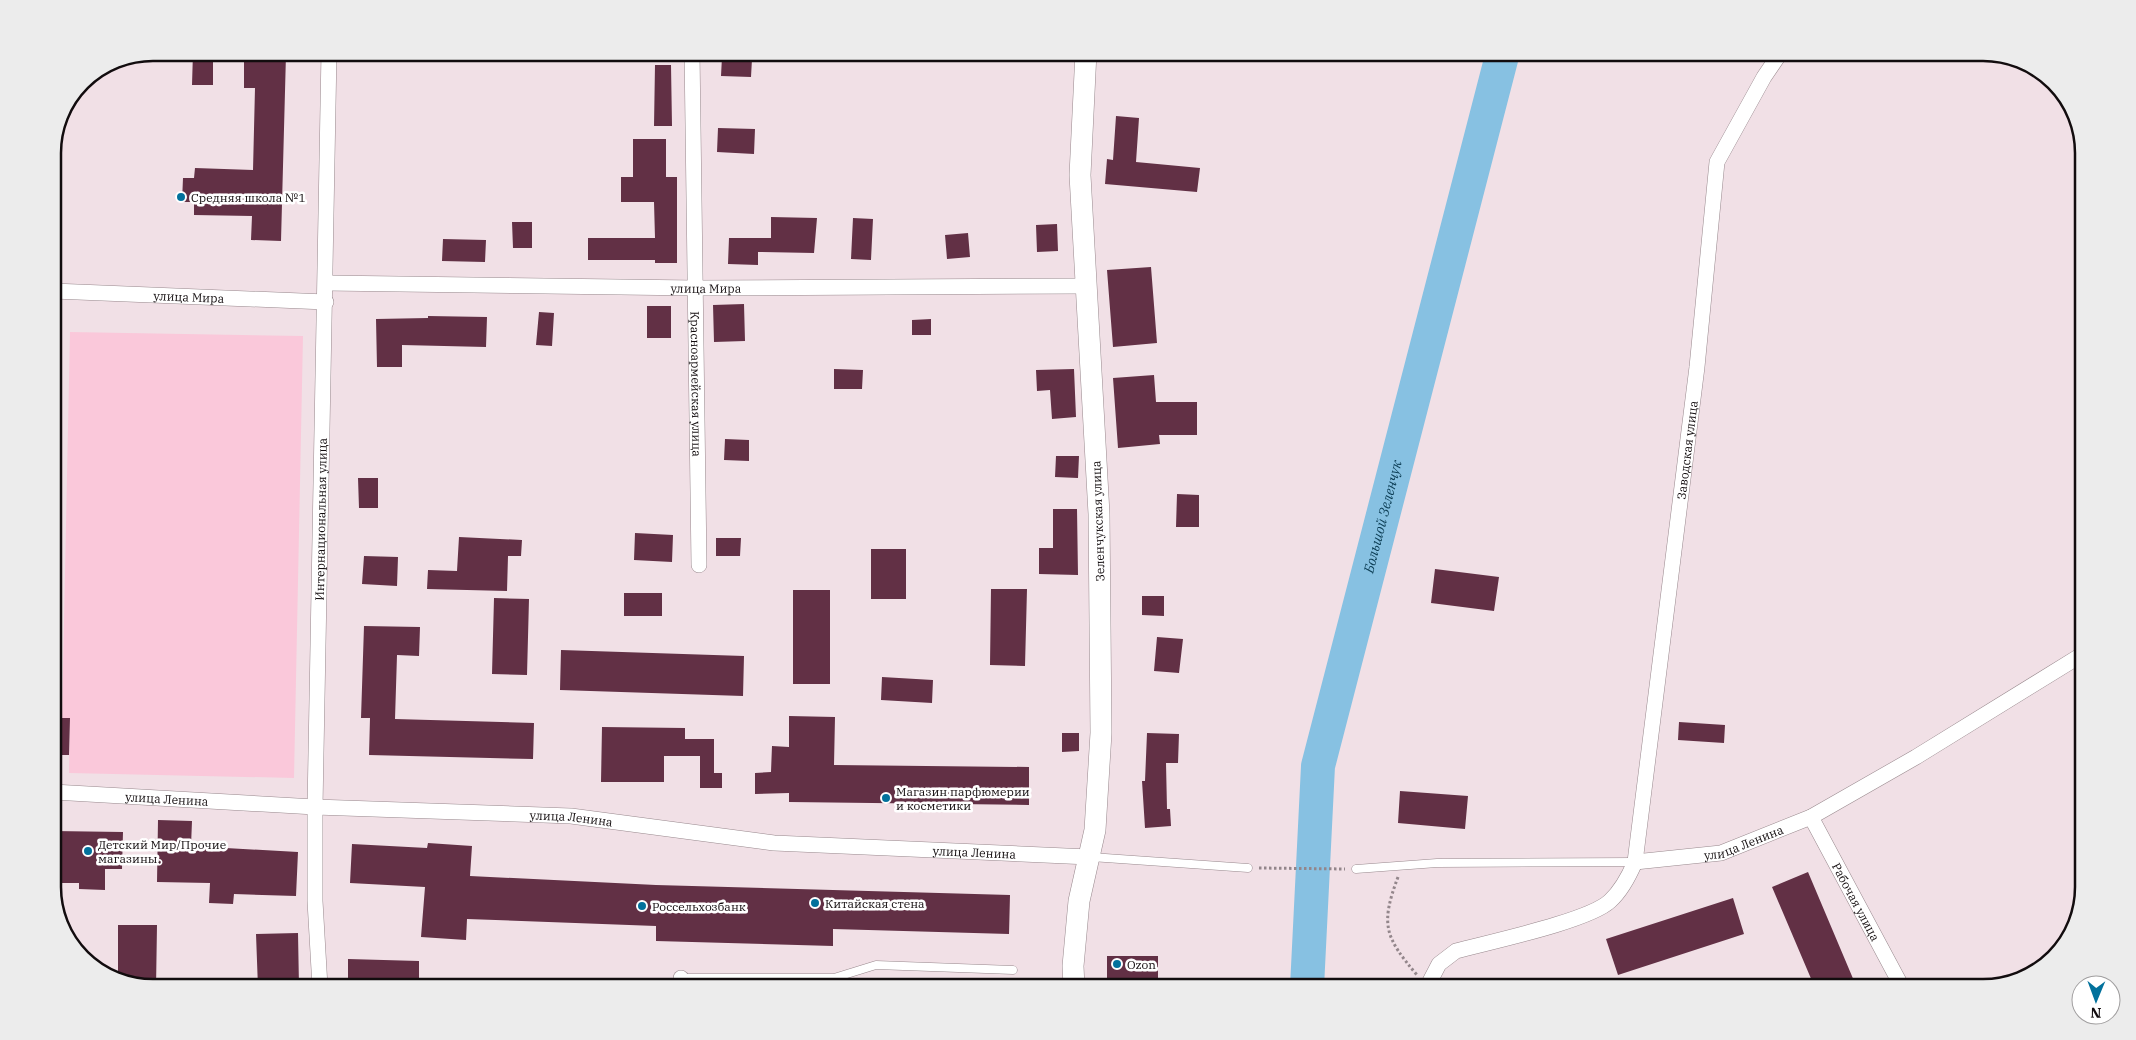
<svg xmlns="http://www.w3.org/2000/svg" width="2136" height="1040" font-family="'IBM Plex Serif',serif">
  <rect width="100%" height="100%" fill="#f1e0e6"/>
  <!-- green -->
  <path fill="#fac8da" d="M70 332 303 336 294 778 69 773 70 719 62 718Z"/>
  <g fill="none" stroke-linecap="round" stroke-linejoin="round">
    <!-- river -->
    <path stroke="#87c1e2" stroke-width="34" id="s1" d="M1307 987 1318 766 1503 52"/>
  </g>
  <!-- building -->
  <path fill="#623045" d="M193 52H213V85H192Z
    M244 53 286 54 281 241 251 240 252 216 194 215V202H182L183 178H194L195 168 253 170 255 88H244Z
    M722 57 752 59 751 77 721 76Z
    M655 65H671L672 126H654Z
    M1116 116 1139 118 1136 162 1200 168 1197 192 1105 184 1107 159 1113 160Z
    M718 128 755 129 754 154 717 152Z
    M633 139H666V177H677V263H655V260H588V238H655L654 202H621V177H633Z
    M771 217 817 218 814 253 758 252V265L728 264 729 238H771Z
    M853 218 873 219 871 260 851 259Z
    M512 222H532V248H513Z
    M1057 224 1058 251 1037 252 1036 225Z
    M968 233 970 257 947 259 945 235Z
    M443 239 486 240 485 262 442 261Z
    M1151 267 1157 343 1113 347 1107 270Z
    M744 304 745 341 714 342 713 305Z
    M647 306H671V338H647Z
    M539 312 554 313 552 346 536 345Z
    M428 316 487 317 486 347 402 345V367H377L376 319 428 318Z
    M931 319V335H912V320Z
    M834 369 863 370 862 389H834Z
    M1074 369 1076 417 1052 419 1050 390 1037 391 1036 370Z
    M1154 375 1156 402H1197V435H1159L1160 444 1118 448 1113 378Z
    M725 439 749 440V461L724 460Z
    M1056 456H1079L1078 478 1055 477Z
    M358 478H378V508H359Z
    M1177 494 1199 495V527H1176Z
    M1053 509H1077L1078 575 1039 574V548H1053Z
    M635 533 673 535 672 562 634 560Z
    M459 537 522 540 521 556H508L507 591 427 589 428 570 457 571Z
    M716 538H741L740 556H716Z
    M871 549H906V599H871Z
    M364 556 398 557 397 586 362 584Z
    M1435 569 1499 577 1494 611 1431 603Z
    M991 589H1027L1025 666 990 665Z
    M793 590H830V684H793Z
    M624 593H662V616H624Z
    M1142 596H1164V616L1142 615Z
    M494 598 529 599 527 675 492 674Z
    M364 626 420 627 419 656 397 655 395 719 534 723 533 759 369 755 370 718H361Z
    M1157 637 1183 639 1179 673 1154 671Z
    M561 650 744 656 743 696 560 690Z
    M882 677 933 680 932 703 881 700Z
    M789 716 835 717 834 765 1029 767V805L789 802V793L755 794V773L771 772 772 746 789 747Z
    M53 718H70L69 755H53Z
    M1679 722 1725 725 1724 743 1678 740Z
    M602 727 685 728V739H714V773H722V788H700V756H664V782H601Z
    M1062 733H1079V751L1062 752Z
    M1147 733 1179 734 1178 763H1166L1167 809H1170L1171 826 1145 828 1142 781H1145Z
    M1400 791 1468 796 1465 829 1398 823Z
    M158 820 192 821 191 846 298 852 296 896 234 894 233 904 209 903 210 883 157 882Z
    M53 831 123 832 122 869H105V890L79 889V883H53Z
    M428 843 472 846 470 876 656 885 1010 895 1009 934 833 929V946L656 941V926L467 919 466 940 421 937 425 887 350 883 352 844 427 848Z
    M1808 872 1857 988H1815L1772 887Z
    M1733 898 1744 934 1618 975 1606 939Z
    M118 925H157L156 988 118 979Z
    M298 933 299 987 258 988 256 934Z
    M1107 956H1158V986L1107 988Z
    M348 959 419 961V988H348Z"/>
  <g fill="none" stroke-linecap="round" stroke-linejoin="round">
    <!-- lane casing -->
    <g stroke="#98888d" stroke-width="9">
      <path id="lane" d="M1091 857 1248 868
        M1356 869 1437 863 1635 862
        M681 978H834L876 965 1013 970"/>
    </g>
    <!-- street casing -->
    <g stroke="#98888d" stroke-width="16">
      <g id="street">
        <path id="s2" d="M692 52 699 565"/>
        <path id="s3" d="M326 283 695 288 1087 286"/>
        <path id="s4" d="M53 291 326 302"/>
        <path id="s5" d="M53 792 315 807 571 816 774 843 1089 857"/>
        <path id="s6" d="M1811 817 1902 987"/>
        <path id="s7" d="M1635 862 1721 853 1811 817 1916 757 2083 654"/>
        <path d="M681 978V987"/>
        <path id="s8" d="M320 987 315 901V807L329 52"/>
        <path id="s9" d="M1427 987 1439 964 1456 951C1489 942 1589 921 1610 901 1622 890 1629 876 1635 862L1697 367 1717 162 1764 77 1781 52"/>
      </g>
    </g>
    <!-- secondary casing -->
    <g stroke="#98888d" stroke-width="22">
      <path id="secondary" d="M1074 987 1073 966 1079 901 1095 830 1101 733 1099 514 1080 175 1086 52"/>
    </g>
    <!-- path -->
    <path stroke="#93868b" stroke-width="3" stroke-dasharray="2.5 2.5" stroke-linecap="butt" d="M1259 868 1345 869
      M1398 877C1380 925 1385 937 1417 975"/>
    <!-- lane -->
    <use href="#lane" stroke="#fff" stroke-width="8"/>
    <!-- street -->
    <use href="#street" stroke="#fff" stroke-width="15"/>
    <!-- secondary -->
    <use href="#secondary" stroke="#fff" stroke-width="21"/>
  </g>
  <!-- markers -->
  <g fill="#02719c" stroke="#fff" stroke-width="2">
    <circle cx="181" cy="197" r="5"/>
    <circle cx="886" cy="798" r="5"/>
    <circle cx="88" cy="851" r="5"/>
    <circle cx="815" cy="903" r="5"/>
    <circle cx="642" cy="906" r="5"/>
    <circle cx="1117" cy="964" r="5"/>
  </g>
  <g text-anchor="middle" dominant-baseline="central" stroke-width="5" stroke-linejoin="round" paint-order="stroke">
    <!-- poi labels -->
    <g font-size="12" fill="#120c0e" stroke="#fff" text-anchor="start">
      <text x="191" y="197">Средняя школа №1</text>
      <text x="896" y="791">Магазин парфюмерии<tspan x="896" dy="14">и косметики</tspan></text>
      <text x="98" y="844">Детский Мир/Прочие<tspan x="98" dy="14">магазины.</tspan></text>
      <text x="825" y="903">Китайская стена</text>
      <text x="652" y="906">Россельхозбанк</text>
      <text x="1127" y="964">Ozon</text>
    </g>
    <!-- street labels -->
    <g font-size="12" fill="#120c0e" stroke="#fff">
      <text stroke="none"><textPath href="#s3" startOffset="380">улица Мира</textPath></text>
      <text stroke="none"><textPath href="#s4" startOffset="136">улица Мира</textPath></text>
      <text stroke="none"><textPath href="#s2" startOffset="332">Красноармейская улица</textPath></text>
      <text stroke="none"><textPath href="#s9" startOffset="672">Заводская улица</textPath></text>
      <text stroke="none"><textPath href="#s8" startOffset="468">Интернациональная улица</textPath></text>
      <text transform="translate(1098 521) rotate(-92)">Зеленчукская улица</text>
      <text stroke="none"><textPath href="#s5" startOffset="114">улица Ленина</textPath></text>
      <text stroke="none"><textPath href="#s5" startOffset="519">улица Ленина</textPath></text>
      <text stroke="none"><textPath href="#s7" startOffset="111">улица Ленина</textPath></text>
      <text stroke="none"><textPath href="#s5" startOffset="924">улица Ленина</textPath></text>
      <text stroke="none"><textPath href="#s6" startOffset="96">Рабочая улица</textPath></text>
    </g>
    <!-- water labels -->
    <g font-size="14" font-style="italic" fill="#0b3c53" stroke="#fff">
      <text stroke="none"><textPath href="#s1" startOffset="479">Большой Зеленчук</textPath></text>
    </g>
  </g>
  <!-- crop -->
  <path d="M0 0H2136V1040H0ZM153 61H1983A92 92 0 0 1 2075 153V887A92 92 0 0 1 1983 979H153A92 92 0 0 1 61 887V153A92 92 0 0 1 153 61Z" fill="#ececec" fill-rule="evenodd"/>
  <path fill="none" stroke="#120c0e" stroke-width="2.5" d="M153 61H1983A92 92 0 0 1 2075 153V887A92 92 0 0 1 1983 979H153A92 92 0 0 1 61 887V153A92 92 0 0 1 153 61Z"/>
  <!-- north arrow -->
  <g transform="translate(2096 1000) rotate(181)"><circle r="24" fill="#ffffff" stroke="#a09e9f"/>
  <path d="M0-4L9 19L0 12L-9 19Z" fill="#02719c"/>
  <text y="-8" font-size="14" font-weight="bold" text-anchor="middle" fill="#120c0e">N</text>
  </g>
</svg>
